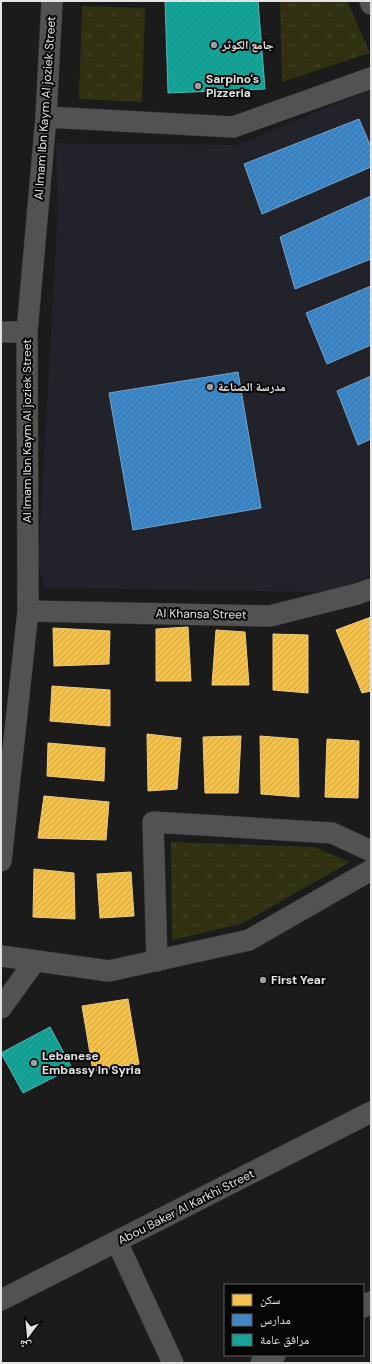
<svg xmlns="http://www.w3.org/2000/svg" width="372" height="1364" font-family="'DM Sans','Noto Naskh Arabic',sans-serif">
  <defs>
    <pattern id="park-tufts" width="24" height="20" patternUnits="userSpaceOnUse"><rect width="24" height="20" fill="#303111"/><path d="M3 7l-1-3M5 7V3M7 7l1-3M15 17l-1-3M17 17v-4M19 17l1-3" fill="none" stroke="#444528"/></pattern>
    <pattern id="homes-hatch" width="6" height="6" patternUnits="userSpaceOnUse"><rect width="6" height="6" fill="#f2c14e"/><path d="M-1 1l2-2M0 6l6-6M5 7l2-2" fill="none" stroke="#c6a24c"/></pattern>
    <pattern id="schools-hatch" width="6" height="6" patternUnits="userSpaceOnUse"><rect width="6" height="6" fill="#3f88c5"/><path d="M-1 1l2-2M0 6l6-6M5 7l2-2" fill="none" stroke="#417098"/></pattern>
    <pattern id="public-hatch" width="6" height="6" patternUnits="userSpaceOnUse"><rect width="6" height="6" fill="#17a398"/><path d="M-1 1l2-2M0 6l6-6M5 7l2-2" fill="none" stroke="#24867f"/></pattern>
  </defs>
  <rect width="100%" height="100%" fill="#1b1b1c"/>
  <!-- built -->
  <path fill="#22232a" d="M369 90 371 96V575L329 592 45 588 38 565 58 208 56 143 237 145Z"/>
  <!-- park -->
  <path fill="url(#park-tufts)" d="M280 1H347L370 53 282 82Z
    M82 6 145 8 142 102 79 99Z
    M171 842 314 847 350 862 241 924 172 940Z"/>
  <!-- homes -->
  <path fill="url(#homes-hatch)" stroke="#eecc7c" d="M371 617V691L362 693 336 630Z
    M188 627 191 681H156V629Z
    M53 628 110 631 109 664 54 666Z
    M216 630 245 632 249 685H212Z
    M273 634 308 635V693L273 690Z
    M52 686 110 690V726L50 721Z
    M147 734 181 738 177 789 148 791Z
    M241 736 238 793H205L203 737Z
    M260 736 298 739 299 797 261 794Z
    M327 739 359 741 358 798 325 797Z
    M48 743 105 748 104 781 47 776Z
    M44 796 109 802 106 840 38 838Z
    M34 869 74 873 75 919 33 917Z
    M131 872 134 916 100 918 97 874Z
    M128 999 139 1064 93 1071 82 1006Z"/>
  <!-- schools -->
  <path fill="url(#schools-hatch)" stroke="#70a4cf" d="M359 119 371 147V167L262 214 244 164Z
    M371 196V259L295 289 280 237Z
    M371 286V345L327 364 306 313Z
    M238 372 261 508 133 530 109 393Z
    M371 376V439L358 445 337 391Z"/>
  <!-- public -->
  <path fill="url(#public-hatch)" stroke="#54b6af" d="M165 1H258L265 89 168 93Z
    M50 1027 72 1068 23 1093 1 1053Z"/>
  <g fill="none" stroke-linecap="round" stroke-linejoin="round">
    <!-- minor casing -->
    <g stroke="#363637" stroke-width="22">
      <path id="minor" d="M370 1 371 4
        M46 117 233 127 371 78
        M1 332H27
        M28 611 270 616 357 594 371 589
        M1 861 28 611 27 332 46 117 52 1
        M1 956 109 971 249 940 371 870
        M157 961 153 822 332 833 371 851
        M1 1008 35 961
        M117 1242 173 1363
        M1 1300 371 1112
        M363 1307 371 1302
        M261 1363 275 1355"/>
    </g>
    <!-- minor -->
    <use href="#minor" stroke="#525253" stroke-width="21"/>
  </g>
  <!-- markers -->
  <g fill="#9e9e9f" stroke="#060607" stroke-width="1.5">
    <circle cx="214" cy="45" r="4"/>
    <circle cx="198" cy="86" r="4"/>
    <circle cx="210" cy="387" r="4"/>
    <circle cx="263" cy="980" r="4"/>
    <circle cx="34" cy="1063" r="4"/>
  </g>
  <g text-anchor="middle" dominant-baseline="central" stroke-width="4" stroke-linejoin="round" paint-order="stroke">
    <!-- poi labels -->
    <g font-size="12" font-weight="bold" fill="#e4e4e6" stroke="#060607" text-anchor="start">
      <text x="222" y="45">جامع الكوثر</text>
      <text x="206" y="79">Sarpino's<tspan x="206" dy="14">Pizzeria</tspan></text>
      <text x="218" y="387">مدرسة الصناعة</text>
      <text x="271" y="980">First Year</text>
      <text x="42" y="1056">Lebanese<tspan x="42" dy="14">Embassy In Syria</tspan></text>
    </g>
    <!-- street labels -->
    <g font-size="12" fill="#e4e4e6" stroke="#060607">
      <text transform="translate(45 108) rotate(-86)">Al Imam Ibn Kaym Al joziek Street</text>
      <text transform="translate(27 431) rotate(-90)">Al Imam Ibn Kaym Al joziek Street</text>
      <text transform="translate(201 614) rotate(1)">Al Khansa Street</text>
      <text transform="translate(186 1207) rotate(-27)">Abou Baker Al Karkhi Street</text>
    </g>
  </g>
  <!-- border -->
  <rect width="372" height="1364" fill="none" stroke="#e4e4e6" stroke-width="4"/>
  <!-- legend -->
  <rect x="224" y="1284" width="140" height="72" fill="#060607" stroke="#5f5f60"/>
  <rect x="232" y="1294" width="20" height="12" fill="#f2c14e" stroke="#5f5f60"/>
  <text x="260" y="1304" font-size="12" fill="#e4e4e6">سكن</text>
  <rect x="232" y="1314" width="20" height="12" fill="#3f88c5" stroke="#5f5f60"/>
  <text x="260" y="1324" font-size="12" fill="#e4e4e6">مدارس</text>
  <rect x="232" y="1334" width="20" height="12" fill="#17a398" stroke="#5f5f60"/>
  <text x="260" y="1344" font-size="12" fill="#e4e4e6">مرافق عامة</text>
  <!-- north arrow -->
  <g transform="translate(28 1336) rotate(196)" stroke="#060607" stroke-width="3" paint-order="stroke">
  <path d="M0-3L7 15L0 10L-7 15Z" fill="#e4e4e6"/>
  <text y="-6" font-size="11" font-weight="bold" text-anchor="middle" fill="#e4e4e6">ش</text>
  </g>
</svg>
